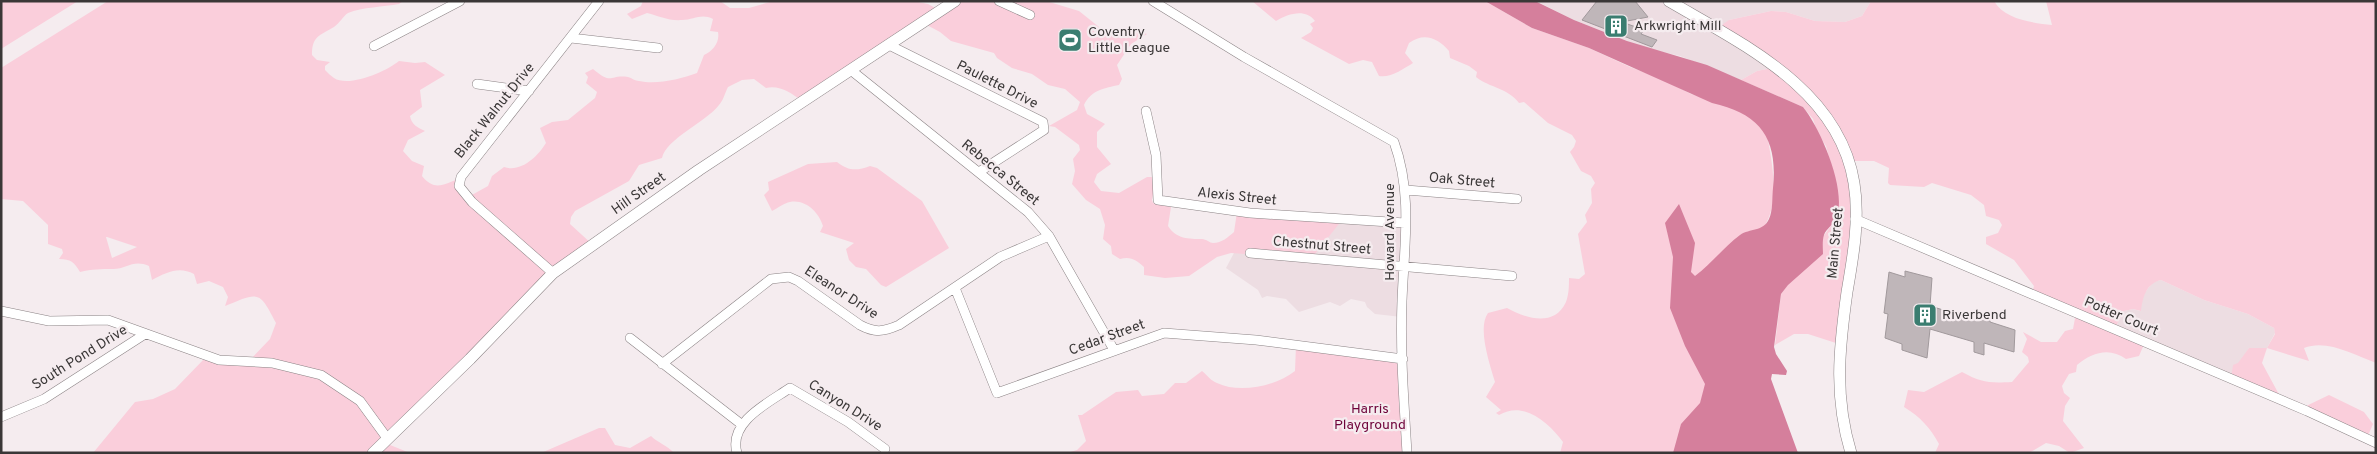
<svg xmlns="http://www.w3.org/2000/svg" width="2377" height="454" viewBox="0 0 2377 454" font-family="Overpass,sans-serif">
<rect width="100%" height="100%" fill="#f5ecef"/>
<path fill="#eddde2" d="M1536,1h335l-9,15 -17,6 -30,-1 -29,-9 -15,-1 -42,9 48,47 -20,4 -16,9 -61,-24 -31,-7 -22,-8 -53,-21z
M1341,220l64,3 -3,94 -27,-3 -8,-7 -2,-5 -14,-3 -11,7 -10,-4 -31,10 -13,-13 -19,-3 -5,2 -4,-8 -32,-22 8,-15 81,1z
M2161,280l43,20 44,14 26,14 1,5 -8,15h-18l-18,30 -116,-50 9,-17 9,-2 7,2 3,-16 10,-13z"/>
<path fill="#facedb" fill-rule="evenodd" d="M1,1h77l-77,48z
M108,1h295l-4,3c-15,3 -37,3 -51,9 -5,3 -8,10 -14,14 -15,9 -22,9 -22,28l5,5 13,2 -5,4v4c3,3 6,6 9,8 15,10 53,-7 65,-17l16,2 10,-1 20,13 -25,15 2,17 -12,9c1,8 8,12 15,15l-17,9 -5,11 9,10 12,5 -2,10c13,16 22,8 39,2v9l9,9 18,-10 4,-10 12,-9c17,6 34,-11 42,-24l-6,-15 12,-6 16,-2 27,-22 2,-6 -11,-9 2,-6 -3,-4 8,-4c20,17 16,5 35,8 4,1 7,4 11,4 18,4 41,-2 58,-8l7,-18c9,-4 16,-13 14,-23l-8,-1 3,-12c-12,-6 -19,1 -31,1 -14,1 -23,-4 -35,-7l-15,6 -5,-5 14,-8 2,-5h77l10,7h19l24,-7h140l15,3 13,7 15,-10h90l33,10 25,20 7,2 15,-6 21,7 -16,10 -14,21 5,14 -3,6c-14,3 -28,5 -35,20l3,9 18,10 -8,8v15l14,17 -14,10 -3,8 7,9 18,2 28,-16h9l-4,23 1,3 18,4 -3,19c8,13 21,13 34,13 4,0 8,4 11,4 9,0 15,-6 21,-11l3,-20 105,8 -27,34 -1,5 -83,-6 -14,4 -28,19 -24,2 -21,-3v-8c-8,-7 -13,-11 -24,-8l-8,-5 -1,-8 -8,-7 2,-14 -5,-16 -14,-9 -14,-16 3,-13 -2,-12 7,-9 -1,-5 -24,-18 -6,-1 28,-16 3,-8 -15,-13 -17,-4 -16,-11 -20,-6 -15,-10 -3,-5 -43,-12 -11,-9 -17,-9 -121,78c-11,-8 -22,-16 -36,-13l-12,-9 -12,1 -14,7c-3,6 -5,14 -9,18 -13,17 -53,34 -57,53l-23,7 -10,16 -54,30 -4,6 -1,7 23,21 -33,24 -175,174 25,10h-317l42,-51 18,-3 22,-10 30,-31 43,4 22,-23 6,-16c-17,-33 -17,-31 -51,-17l3,-9 -5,-10 -14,-6 -12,3 -3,-10c-15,-8 -27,-2 -42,6l-3,-14c-16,-7 -22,3 -36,3 -12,0 -21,0 -33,3 -6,-10 -9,-13 -21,-13l4,-6 -1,-4 -14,-5v-19l-25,-24 -22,-2v-131zM106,237h1l30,10 -25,11z
M1252,1h233l47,27 57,20 41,19 32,12 29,15 40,13 33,16c7,29 18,80 -1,105l-80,57 23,74 -1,28 -19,66h-126l3,-11c-14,-19 -39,-42 -64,-27l-3,-2 5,-3 -15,-13 9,-15c-5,-17 -18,-54 -7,-69l19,-5c18,10 47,20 59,-6 3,-8 3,-17 3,-24l10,1 6,-5 -7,-40 9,-12 -2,-7 7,-12 -1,-14 4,-6 -4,-7 -10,-5 -11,-19 4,-5 2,-6 -4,-6 -24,-12 -24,-21 -5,1c-11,-15 -29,-15 -43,-26l1,-5 -8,-6 -19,-8 -1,-7c-11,-13 -25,-19 -40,-8l-4,10 8,10c-10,6 -22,15 -34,13l-7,-14 -9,-2 -14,4 -48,-26 10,-6 2,-4 -3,-4 5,-3c-10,-13 -27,-7 -39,0z
M1871,1h123c10,18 38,22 58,24l-6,-24h330v362c-22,-8 -49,-24 -72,-15l5,13 -42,-13 -5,15 20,37 -51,-22 2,-13 5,-2 11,-15h18l8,-14 -1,-6 -26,-14 -44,-14 -43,-20c-15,4 -18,16 -20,31l-8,-2 -9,2 -9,17 30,14 -6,14 -13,3c-16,-12 -34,-7 -49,6l-1,7 -7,2 -7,12 2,7 6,5 -5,8 -2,15 21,27 -14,5 -11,-7 -13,-3 -17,10h-94l4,-9c-9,-17 -19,-27 -35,-37l4,-17 16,2 38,-20c20,11 27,11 50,10l17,-20 -1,-5 -6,-5 5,-13 -4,-7 18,10h16l8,-11 8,-2 3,-16 -44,-20 2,-7 -20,-26 -28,-16v-7l12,-4 4,-8 -3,-5 -13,-4 -2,-11 -13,-10 -39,-12 -8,4 -34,-2 -2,-2 1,-15 -15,-7h-24l6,40 -17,143 -31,-10h-14l-19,11 6,-51 55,-75 2,-27 -12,-46 -8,-12 -5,-15 -10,-12 -62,-27 16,-9 20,-4 -58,-40 10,-7 42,-9 15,1 29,9 30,1 17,-6z
M837,162c11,9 20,9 33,4l7,2 45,33 27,47 -63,39 -5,-2 -15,-16 -10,-2 -7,-7 -3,-11 8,-6 -34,-11 3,-6c-4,-13 -17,-27 -33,-24 -6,1 -12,6 -18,9l-8,-16 5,-5 -1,-8 40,-18z
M1296,346l107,13 5,94h-341l10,-3 9,-9 -8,-26h4l34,-23 22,-2 4,6 22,-2 11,-11h11l16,-12c5,4 9,10 15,12 23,11 59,3 78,-12z
M2329,395l35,17 9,12 -6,14 -65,-30z
M599,428h6l10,17 15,3 21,-12c7,7 16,9 23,17h-133z"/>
<path fill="#d57f9c" d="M1485,1h50l39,19 53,21 80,24 96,42c18,22 45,85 33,112 -3,6 -10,10 -12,16 -2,6 -1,14 -1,19l-35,31 -7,9 -7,53 2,7 11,17 -1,4 -14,-1 -1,5 27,74h-125l8,-29 19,-21 5,-19 -20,-38 -15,-38 3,-51 -8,-34 14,-19 16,39 -4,29 4,4c16,-12 29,-29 45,-41 10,-7 23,-3 29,-16 4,-8 3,-22 4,-31 5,-49 -12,-74 -61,-85l-123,-55 -57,-20z"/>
<path fill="#bfb6b9" stroke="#a1999c" d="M1597,1h38l13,16 -26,5 22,8 -3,4 16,6 -5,7 -70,-27z
M1905,271l27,7 -2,28 40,12v-7l20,6v5l25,8 -1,22 -30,-9v12l-10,-3v-10l-44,-13 -3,29 -25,-8v-6l-17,-6 3,-24 -4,-1 5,-41 16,5z"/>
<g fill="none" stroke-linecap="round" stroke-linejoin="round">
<g stroke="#8b8385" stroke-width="10">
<path id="street" d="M999,1l31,14
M1153,1l91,56 150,85c19,52 10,105 8,159 -2,50 2,101 5,152
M571,38l87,10
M889,45l154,77 1,8 -65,42
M374,46l86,-45
M852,71l176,141 21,24 65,114
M477,84l52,7
M1146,111l10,44 2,45 92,13 155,10
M1406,190l111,9
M1855,219l452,192 69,32
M1250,253l262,23
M553,273l-81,-71 -13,-16 2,-9 138,-176
M955,288l42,105 167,-60 92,7 147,19
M1,311l48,10 59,-1 111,40 53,3 49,12 39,26 27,37
M630,338l111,86
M662,364l109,-85 18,-2 9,4 62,44c15,8 23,7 39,0l101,-68 49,-21
M1,417l43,-18 101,-65
M737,453c-9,-31 31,-50 53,-65l58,34 37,27"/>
</g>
<g stroke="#8b8385" stroke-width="12">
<path id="secondary" d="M1669,1c73,43 170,88 185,182 6,36 -1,74 -7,109 -8,57 -13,105 4,161
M373,453l97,-94 83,-86 146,-103 256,-169"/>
</g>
<use href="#street" stroke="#fff" stroke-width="9"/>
<use href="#secondary" stroke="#fff" stroke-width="11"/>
</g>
<defs>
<g id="building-square" transform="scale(1.25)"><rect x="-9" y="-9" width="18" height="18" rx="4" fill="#3a7d70" stroke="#f5ecef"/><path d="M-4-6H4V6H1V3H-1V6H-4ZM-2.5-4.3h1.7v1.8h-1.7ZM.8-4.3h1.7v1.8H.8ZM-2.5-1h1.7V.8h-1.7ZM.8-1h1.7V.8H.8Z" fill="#fff"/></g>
<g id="stadium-square" transform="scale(1.25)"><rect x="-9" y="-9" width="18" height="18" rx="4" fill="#3a7d70" stroke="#f5ecef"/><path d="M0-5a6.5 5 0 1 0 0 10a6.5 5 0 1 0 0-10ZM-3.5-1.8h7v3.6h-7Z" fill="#fff"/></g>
</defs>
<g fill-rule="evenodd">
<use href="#building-square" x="1616" y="26"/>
<use href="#stadium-square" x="1070" y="40"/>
<use href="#building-square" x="1925" y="315"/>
</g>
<g text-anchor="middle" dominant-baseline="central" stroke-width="4.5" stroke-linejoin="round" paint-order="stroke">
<g font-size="14" fill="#3a3737" stroke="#f5ecef" text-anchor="start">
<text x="1634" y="26">Arkwright Mill</text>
<text x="1088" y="32">Coventry<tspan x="1088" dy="16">Little League</tspan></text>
<text x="1942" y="315">Riverbend</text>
</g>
<g font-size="14" fill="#3a3737" stroke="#f5ecef">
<text transform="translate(997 85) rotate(27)">Paulette Drive</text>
<text transform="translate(495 111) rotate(-51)">Black Walnut Drive</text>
<text transform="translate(1000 173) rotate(39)">Rebecca Street</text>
<text transform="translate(1462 181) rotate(5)">Oak Street</text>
<text transform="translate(639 194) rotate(-35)">Hill Street</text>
<text transform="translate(1237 197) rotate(6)">Alexis Street</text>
<text transform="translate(1390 232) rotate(-90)">Howard Avenue</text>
<text transform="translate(1836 243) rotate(-85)">Main Street</text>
<text transform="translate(1322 246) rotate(5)">Chestnut Street</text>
<text transform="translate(841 293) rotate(33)">Eleanor Drive</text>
<text transform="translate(2121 317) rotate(23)">Potter Court</text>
<text transform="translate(1107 338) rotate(-20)">Cedar Street</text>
<text transform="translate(80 358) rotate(-32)">South Pond Drive</text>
<text transform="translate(845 406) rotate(32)">Canyon Drive</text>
</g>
<g font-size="14" fill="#6e033a" stroke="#f5ecef">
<text x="1370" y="409">Harris<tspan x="1370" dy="16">Playground</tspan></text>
</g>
</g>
<rect width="2377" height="454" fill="none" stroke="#3a3737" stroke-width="5"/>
</svg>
